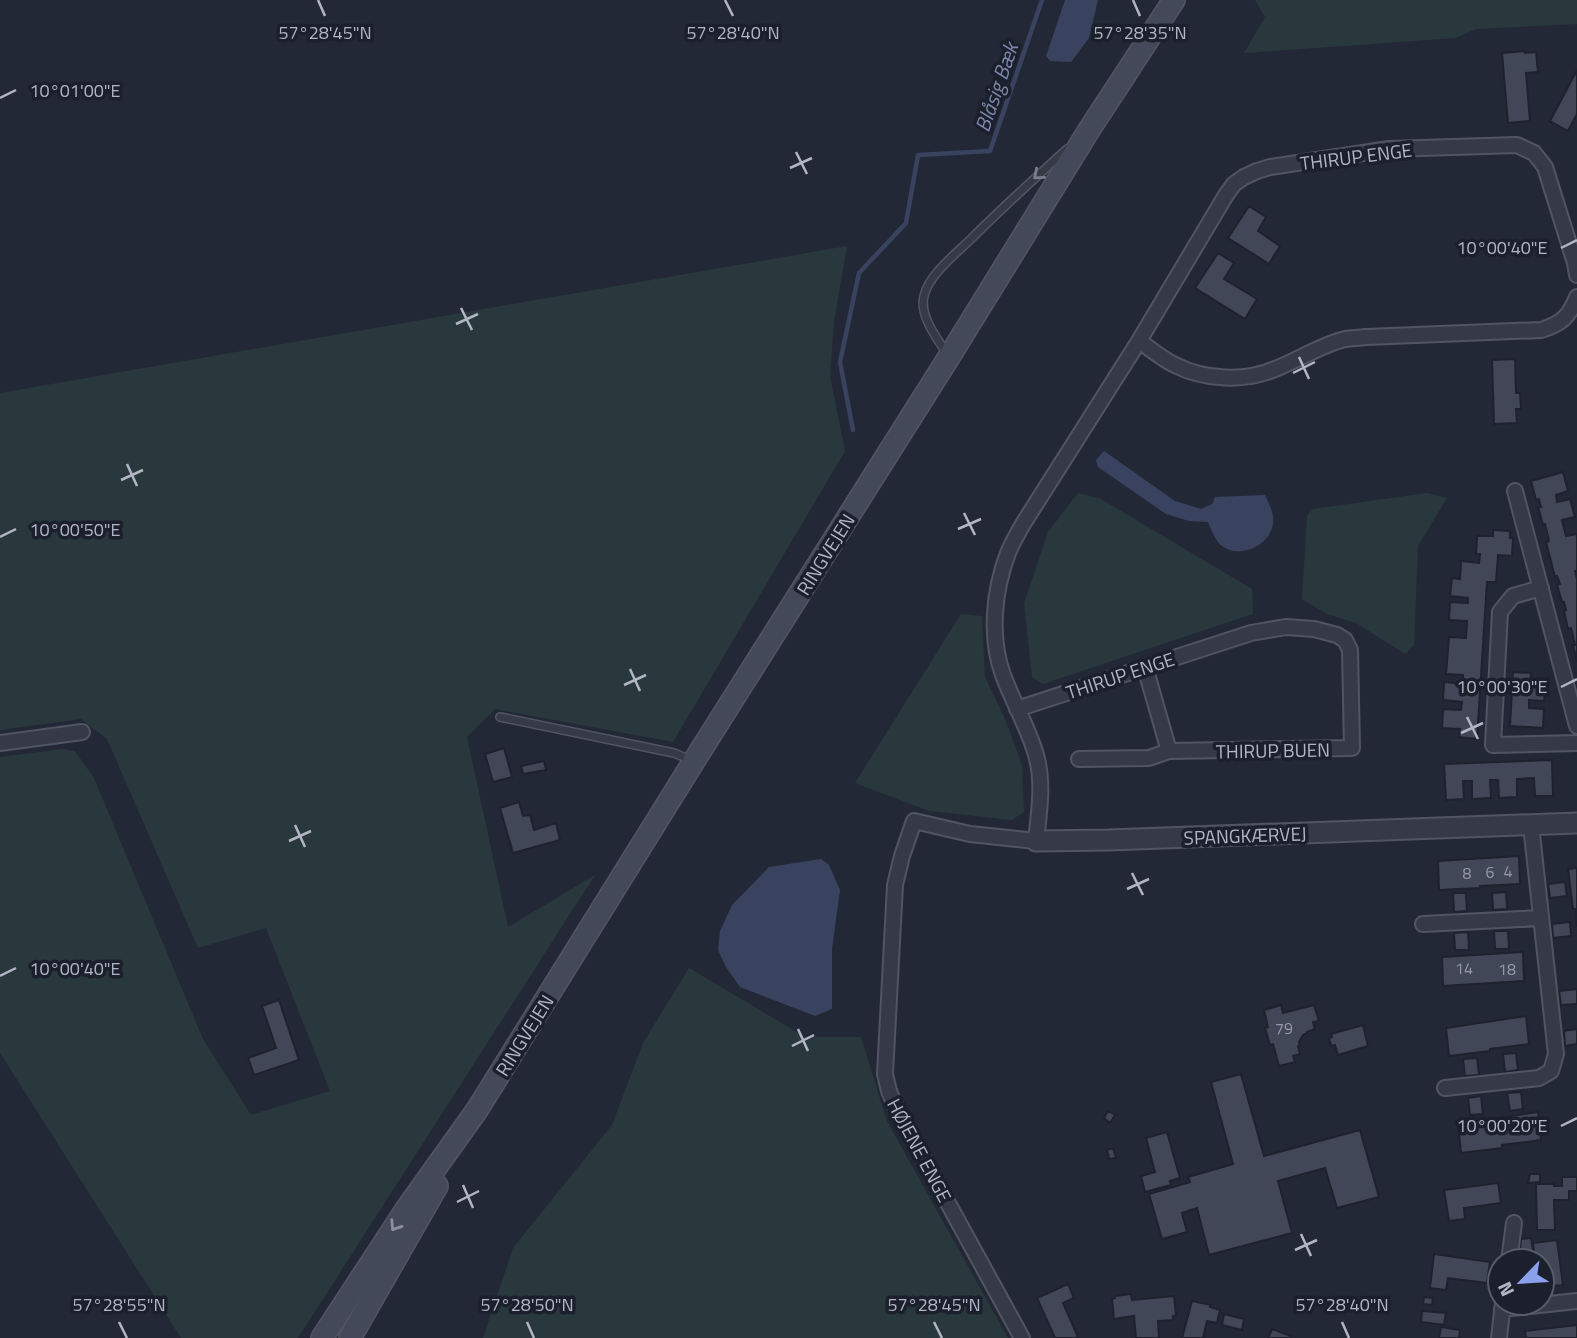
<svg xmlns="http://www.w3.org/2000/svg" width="1577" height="1338" viewBox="0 0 1577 1338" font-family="'Titillium Web',sans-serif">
<rect width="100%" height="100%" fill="#232837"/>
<path fill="#29383c" d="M1255,0h322v24l-101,5 -20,9 -212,15 21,-36z
M847,246l-13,75 -4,55 15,75 -172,291 -178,-33 -28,28 41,190 87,-52 -297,463h-117l-181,-285v-296l63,-8 12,2 19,27 109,261 48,76 79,-24 -64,-163 -68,20 -91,-209 -26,-20 -81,11v-337z
M1078,493l23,6 151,90 1,25 -210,70 -11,-7 -8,-74 24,-71z
M1427,493l20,5 -29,48 -4,99 -9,9 -49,-31 -29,-9 -25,-15 5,-83 6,-7z
M961,614l21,2 3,61 20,42 17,46 2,47 -12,8 -83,-9 -74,-28z
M689,968l116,69h56l26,84 121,217h-525l30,-90 99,-123 31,-82z"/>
<path fill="#39435f" d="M1065,0h33l-9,38 -18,24 -21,-1 -4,-5z
M1104,451l71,50 26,8 11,-5 3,-7 50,-2c3,7 7,14 8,21 4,26 -31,45 -51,30 -7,-5 -11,-17 -14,-24l-19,-1 -23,-7 -68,-47 -2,-7z
M821,859l8,6 11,25 -8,59v60l-17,7 -75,-29 -14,-20 -8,-17 2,-19 12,-26 37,-38z"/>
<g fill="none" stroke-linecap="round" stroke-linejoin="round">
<path stroke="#39435f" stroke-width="4.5" d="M853,430l-13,-68 19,-89 47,-50 12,-68 72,-4 52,-151"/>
</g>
<path fill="#424758" stroke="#1d222e" stroke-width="2" d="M1525,51v2l11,-1 2,20 -12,1 4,48 -22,2 -6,-70z
M1577,70v44l-9,17 -18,-10z
M1249,206l17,11 -8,14 22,15 -11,18 -41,-26z
M1218,253l16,10 -10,16 33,20 -12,20 -50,-31z
M1515,359l1,34h4l1,16h-5l1,14 -23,1 -2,-64z
M1563,472l5,19 -12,4 1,7 13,-3 5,18 -13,3 4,16 11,-2v37h-2l2,8v83l-4,-17h2l-4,-17 -3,1 -4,-18 2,-1 -2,-8h-2l-5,-17 3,-1 -3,-8 -2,1 -9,-35 3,-1 -4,-17 -2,1 -5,-18h3l-2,-8 -3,1 -5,-19z
M1493,530l17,1v7h3l-1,18 -14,-1 -2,27h-9l-10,157 -18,-2 1,-8 -18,-1 1,-19 18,1 1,-8 -19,-2 1,-18 19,2v-9l-17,-1 3,-37 17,1 1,-17 -18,-1 1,-18 18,1v-5l-18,-2 2,-18 8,1 1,-18 18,2 1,-9h-4l1,-18h16z
M1513,672l18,1 -1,9 16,1 -2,18 -15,-1v8l15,1 -1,19 -33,-2z
M504,748l8,29 -19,5 -8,-28z
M1552,760l1,36h-18l-1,-18 -17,1v18l-18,1 -1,-18h-8l1,18 -19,1v-18h-9l1,18 -18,1 -2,-36z
M544,761l2,9 -23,4 -2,-8z
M519,802l4,14 7,-1 4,15 22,-7 4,17 -47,13 -13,-45z
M1519,856l1,28 -40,2v2l-41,2 -1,-29z
M1577,868v59l-2,-18h-2l-5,-40z
M1565,882l2,14 -17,2 -2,-14z
M1506,892l1,17 -14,1 -1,-17z
M1453,893h13l1,18 -13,1z
M1570,922l1,14 -18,2 -1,-14z
M1494,931h14l1,18h-14z
M1468,932l1,18h-14l-1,-17z
M1523,952l1,29 -81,5 -1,-29z
M1577,989v15l-16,1 -2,-14z
M279,1000l20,60 -45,15 -6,-17 28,-10 -14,-42z
M1281,1005l2,8 31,-8 5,16 -6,1 2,7 -8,3v1l-4,2 -4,7 1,3 -2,1 2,8 -7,2 2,6 -16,4 -6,-22 -3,1 -5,-17 3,-1 -4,-17z
M1526,1016l3,28 -39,5v2l-41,5 -3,-28z
M1363,1025l5,21 -30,9 -3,-10 -4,1 -2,-8 3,-1 -1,-3z
M1577,1029v15l-12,2 -1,-15z
M1516,1053l2,17 -13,2 -2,-18z
M1477,1058l2,17 -14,1 -2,-17z
M1241,1074l23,82 96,-26 19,67 -42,11 -12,-40 -47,13 14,52 -83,22 -12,-47 -15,5 5,19 -25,7 -13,-45 41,-12 -2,-5 45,-13 -22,-82z
M1521,1092l2,17 -13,2 -3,-18z
M1481,1096l2,18 -13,1 -2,-17z
M1108,1111l7,4 -5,8 -6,-5z
M1538,1112l3,28 -39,5v3l-41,5 -3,-29z
M1167,1132l13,46 -10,3 1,4 -26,7 -4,-16 14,-4 -9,-34z
M1113,1148l3,10 -7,1 -2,-9z
M1530,1174h10v8l-12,1z
M1562,1177h15v14h-8v9h-15l1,30h-18l-1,-46h18v2h8z
M1498,1183l3,20 -37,5 1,11 -16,2 -5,-31z
M1531,1238l3,19 -15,2 2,-20z
M1557,1240l6,45 -21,2v-26h-7l-2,-18z
M1434,1254l56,8 -3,21 -39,-5 -2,12 -16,-2z
M1068,1284l6,14 -11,5 15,34 -3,1h-20l-18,-40z
M1131,1294l1,6 42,-4 2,19 -3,1v4l-15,1 1,17h-23l-2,-22 -20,3 -2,-20 3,-1v-2z
M1424,1297l9,1 -1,7 -9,-1z
M1192,1301l19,4 -1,2 10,3 -3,13 -10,-2 -4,17h-21z
M1422,1311l24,2 -2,12 -23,-3z
M1224,1314l20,5 -2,11 -20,-5z
M1577,1325v13h-51l-1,-7z
M1441,1327l19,3 -1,8h-20z
M1272,1329l19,7 -1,2h-22z"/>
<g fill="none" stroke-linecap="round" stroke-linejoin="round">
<g stroke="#515562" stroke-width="10">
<path id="service" d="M947,354c-10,-16 -28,-38 -23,-58 5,-22 33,-43 48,-58 31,-31 63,-60 95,-89
M500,717l174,36 17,7"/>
</g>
<g stroke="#515562" stroke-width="18">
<path id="minor" d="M1139,341c12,8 23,18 36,24 29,15 70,17 100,4 23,-9 46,-24 70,-30 7,-1 14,-1 21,-2l175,-7c20,-6 28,-13 36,-33
M1515,491l62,235
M1541,588l-28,8 -13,16 -7,133 84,-2
M1017,709l234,-76 35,-6 28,2 23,6 8,5 5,10 2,98 -183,3 -24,-84
M0,743l82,-11
M1079,759l70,-1 20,-7
M1423,924l118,-6
M1445,1088l94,-10 12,-7 5,-17 -25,-229
M1509,1261l5,-38
M1502,1309l75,-8
M1022,1338l-124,-226 -9,-21 -4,-17 10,-189 7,-29 12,-35 56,13 66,7c3,-28 8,-59 0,-86 -8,-28 -23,-53 -33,-80 -14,-39 -9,-85 5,-122 4,-10 10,-20 15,-29l116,-183 87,-146 8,-11 10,-7 13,-6 13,-4 119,-18 128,-4 17,8 11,14 30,96 2,12
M1499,1338l4,-35"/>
</g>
<g stroke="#515562" stroke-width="23">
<path id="tertiary" d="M1036,841l73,-1 468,-17"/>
</g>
<g stroke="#515562" stroke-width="24">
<path id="secondary" d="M322,1338l85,-130 70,-98 217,-349 255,-404 140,-227 85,-130
M350,1338l87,-152"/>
</g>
<use href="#service" stroke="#363a47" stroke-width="7"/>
<use href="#minor" stroke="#363a47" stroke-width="14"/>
<use href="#tertiary" stroke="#363a47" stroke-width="19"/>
<use href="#secondary" stroke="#44495a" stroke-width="21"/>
</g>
<defs><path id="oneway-chevron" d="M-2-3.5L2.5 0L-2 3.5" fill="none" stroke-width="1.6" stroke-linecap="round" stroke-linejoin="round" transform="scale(1.75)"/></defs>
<use stroke="#7a7e8c" href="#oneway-chevron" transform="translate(1038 175) rotate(139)"/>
<use stroke="#8b8f9f" href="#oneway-chevron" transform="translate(395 1226) rotate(123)"/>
<path fill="none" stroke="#b1b5c4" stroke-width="2.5" d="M318,0l7,16M725,0l8,16M1133,0l7,16M0,98l16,-8M796,152l11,22M790,168l22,-10M1561,248l16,-8M461,308l11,22M456,324l22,-10M1299,357l10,22M1293,373l22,-11M127,464l10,22M121,480l22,-10M964,513l11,22M958,529l23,-10M0,537l16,-8M630,669l10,22M624,685l22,-10M1561,687l16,-8M1467,717l11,22M1461,733l22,-10M295,825l10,22M289,841l22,-10M1132,873l11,22M1127,889l22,-10M0,976l16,-8M798,1029l10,22M792,1046l22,-11M1561,1126l16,-8M463,1185l10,23M457,1202l22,-11M1301,1234l10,22M1295,1250l22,-10M119,1322l8,16M527,1322l7,16M934,1322l8,16M1342,1322l7,16"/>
<g text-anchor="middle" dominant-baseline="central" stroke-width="7" stroke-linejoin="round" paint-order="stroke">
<g font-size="16" fill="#959aa9">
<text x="1508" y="871">4</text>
<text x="1490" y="872">6</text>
<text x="1467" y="873">8</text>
<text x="1464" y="968">14</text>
<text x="1507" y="969">18</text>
<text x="1284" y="1028">79</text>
</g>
<g font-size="19" fill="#b1b5c4" stroke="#1b202c">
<text transform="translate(1356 156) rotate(-7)">THIRUP ENGE</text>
<text transform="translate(825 554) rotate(-58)">RINGVEJEN</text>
<text transform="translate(1120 675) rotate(-18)">THIRUP ENGE</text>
<text transform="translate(1273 750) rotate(-1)">THIRUP BUEN</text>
<text transform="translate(1245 835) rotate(-2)">SPANGKÆRVEJ</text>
<text transform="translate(524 1035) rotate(-58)">RINGVEJEN</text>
<text transform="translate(920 1150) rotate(62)">HØJENE ENGE</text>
</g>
<g font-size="21" font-style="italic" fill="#7c87aa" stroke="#1b202c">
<text transform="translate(996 87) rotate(-71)">Blåsig Bæk</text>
</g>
</g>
<g font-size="18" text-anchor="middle" fill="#b1b5c4" stroke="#1b202c" stroke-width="7" stroke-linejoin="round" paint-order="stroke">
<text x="325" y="39">57°28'45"N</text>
<text x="733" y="39">57°28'40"N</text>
<text x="1140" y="39">57°28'35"N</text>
<text x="75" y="97">10°01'00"E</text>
<text x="1502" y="254">10°00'40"E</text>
<text x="75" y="536">10°00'50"E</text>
<text x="1502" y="693">10°00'30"E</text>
<text x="75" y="975">10°00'40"E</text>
<text x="1502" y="1132">10°00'20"E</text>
<text x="119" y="1311">57°28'55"N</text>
<text x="527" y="1311">57°28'50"N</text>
<text x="934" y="1311">57°28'45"N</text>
<text x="1342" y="1311">57°28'40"N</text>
</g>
<g transform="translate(1521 1282) rotate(245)"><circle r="33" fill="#1b202c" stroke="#575c69" stroke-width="2"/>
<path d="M0-5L12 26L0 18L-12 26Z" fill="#8ba1ee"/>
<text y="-10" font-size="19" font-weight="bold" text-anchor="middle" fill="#b1b5c4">N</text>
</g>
</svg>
